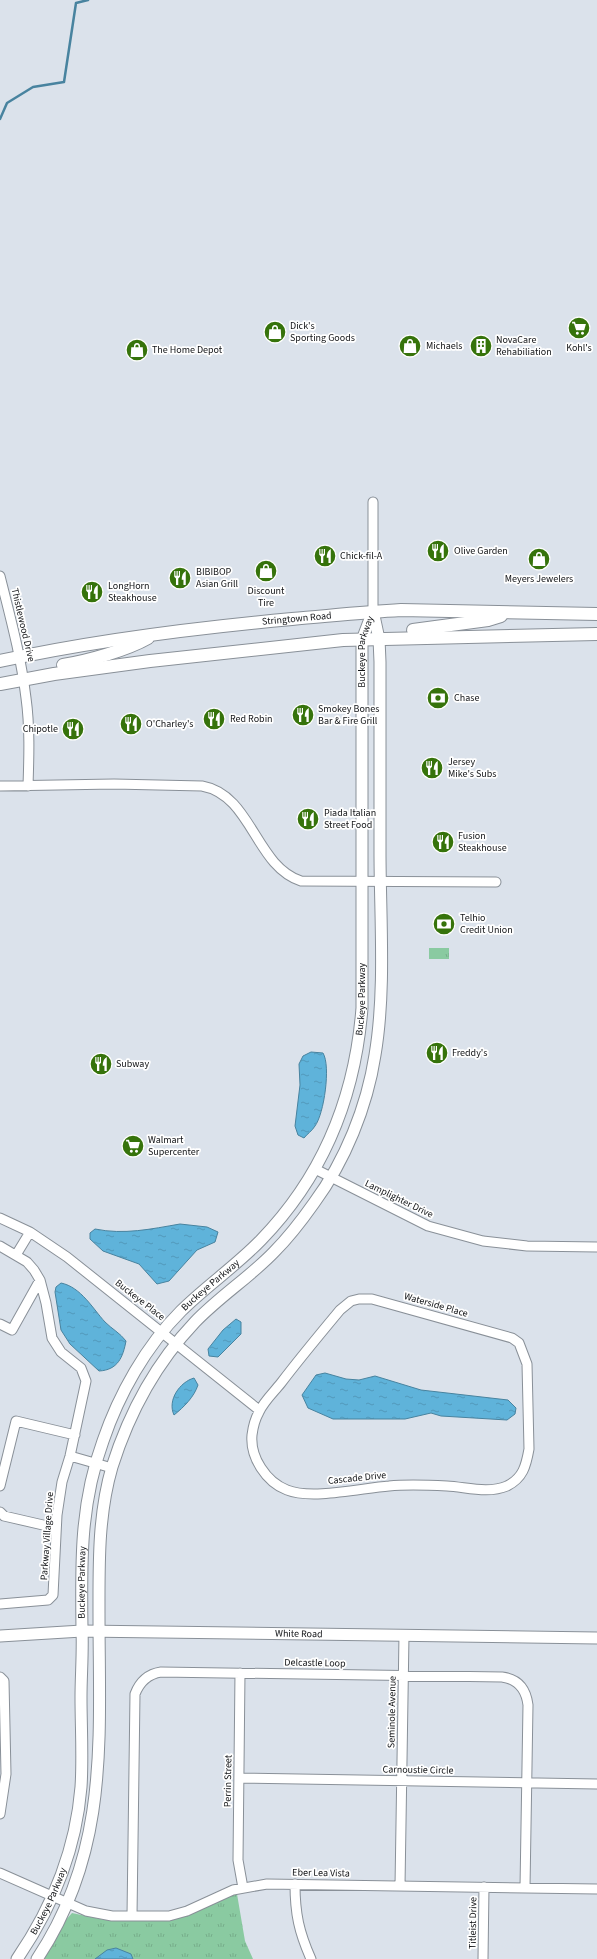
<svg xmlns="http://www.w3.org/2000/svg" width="597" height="1959" viewBox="0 0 597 1959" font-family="'Source Sans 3',sans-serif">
<defs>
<pattern id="grass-tufts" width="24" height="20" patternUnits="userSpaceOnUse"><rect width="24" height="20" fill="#8acaa1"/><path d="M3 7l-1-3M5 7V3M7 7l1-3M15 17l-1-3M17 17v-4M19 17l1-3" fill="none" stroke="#76ad8a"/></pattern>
<pattern id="water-ripples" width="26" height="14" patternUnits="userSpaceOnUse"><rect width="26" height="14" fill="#5fb3da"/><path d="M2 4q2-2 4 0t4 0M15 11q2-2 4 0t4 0" fill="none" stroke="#5299ba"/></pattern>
</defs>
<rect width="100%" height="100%" fill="#dbe2eb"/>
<path fill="url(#grass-tufts)" d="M429,948h20v11h-20z
M237,1894l8,47 8,18h-211l22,-37 8,-9 33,7 72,-2 35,-16z"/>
<path fill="url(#water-ripples)" stroke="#48839f" d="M311,1052l12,1c8,13 1,61 -8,73 -3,5 -8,8 -11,12l-6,-3 -3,-9 5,-41 -1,-21 4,-8z
M180,1224l27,3 11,5 -3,10 -18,8 -28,31 -12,3 -18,-20 -36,-13 -13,-12v-6l5,-4c29,6 56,0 85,-5z
M61,1283c20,4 32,26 44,39 7,7 15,11 21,19 -3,16 -8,29 -27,30l-29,-27 -9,-14 -6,-38 1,-5z
M236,1319l5,3v12l-23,23 -9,-1 -1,-7 15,-19z
M325,1373l21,6 13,1 16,-4 46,14 87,10 8,8 -1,6 -8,6 -66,-4 -10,-3 -26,6h-72l-25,-11 -6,-13 14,-20z
M194,1378l4,7c-4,12 -14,22 -24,30 -7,-15 6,-33 20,-37z
M116,1948l15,6 2,5h-38l12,-9z"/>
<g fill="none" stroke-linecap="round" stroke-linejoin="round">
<path stroke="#48839f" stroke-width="2.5" d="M0,119l7,-16 26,-16 31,-5 12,-79 12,-3"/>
<g stroke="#899098" stroke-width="11">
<path id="minor" d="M373,502v109
M0,576c10,40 21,80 26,122 4,29 3,59 2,88
M0,786l114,-2 88,2c50,9 53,80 99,95l195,1
M315,1169l113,57 55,15 44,5 70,1
M0,1218l30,14 37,25 192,153
M0,1246l27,16 7,8 6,10 6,23 6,35 9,14 20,16 5,13 -16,75 -8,26 -5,33 -4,80 -5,5 -48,4
M16,1255l14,-23
M359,1299h13l140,39 7,5 8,21 2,85c-3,17 -6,29 -22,37 -19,8 -41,1 -60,0 -19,-1 -39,-2 -58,0 -27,2 -77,14 -102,4 -21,-8 -37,-33 -35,-55 1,-8 3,-16 7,-23 5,-11 15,-20 22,-29 19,-25 39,-49 59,-73l11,-9z
M0,1324l12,6 28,-50
M70,1456l42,12
M0,1486l16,-65 59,14
M0,1512l4,4 52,12
M240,1673l-2,187 5,28
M0,1677l4,4 2,93 -6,40
M239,1778l358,6
M0,1873l86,38 26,5h57l18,-5 46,-21 34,-6 330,5
M295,1884c0,30 4,48 16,75
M400,1886l4,-251
M132,1916l3,-222c5,-13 13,-20 26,-22l341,5c16,2 24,12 26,28l-3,183
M483,1959l1,-72"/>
</g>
<g stroke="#899098" stroke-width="13">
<g id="tertiary">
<path id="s1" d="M0,1636l82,-5 515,7"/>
<path id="s2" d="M17,1959c35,-51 59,-110 64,-172 2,-29 0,-60 0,-90 0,-22 2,-45 1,-68 -1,-66 -2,-125 21,-188 16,-47 43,-95 78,-130 25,-25 55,-45 80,-71 63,-65 94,-142 101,-232v-368l11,-29"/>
<path d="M37,1959c73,-109 62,-222 62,-346 0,-49 -1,-98 13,-146 17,-54 45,-105 83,-145 25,-26 55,-45 79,-70 15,-15 28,-32 40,-49 31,-42 53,-96 61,-148 11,-65 5,-138 5,-203 0,-64 0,-127 0,-190l-1,-23 -6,-28"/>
</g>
</g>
<g stroke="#899098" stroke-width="14">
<g id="secondary">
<path d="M413,630l75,-10 13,-4"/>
<path id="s3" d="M0,661c96,-21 194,-33 292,-42 36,-3 72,-7 109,-9l196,4"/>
<path d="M63,665c25,-4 64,-15 85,-27"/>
<path d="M0,684l54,-10 96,-13 193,-21 254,-6"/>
</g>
</g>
<use href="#minor" stroke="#fff" stroke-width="9"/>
<use href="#tertiary" stroke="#fff" stroke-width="11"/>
<use href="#secondary" stroke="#fff" stroke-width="12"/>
</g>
<defs>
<g id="supermarket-disc" transform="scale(1.15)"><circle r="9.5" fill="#36730b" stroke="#fff"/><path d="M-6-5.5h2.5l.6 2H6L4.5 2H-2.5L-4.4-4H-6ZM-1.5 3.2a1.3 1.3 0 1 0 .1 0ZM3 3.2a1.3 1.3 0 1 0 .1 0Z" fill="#fff"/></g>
<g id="shop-disc" transform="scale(1.15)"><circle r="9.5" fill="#36730b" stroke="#fff"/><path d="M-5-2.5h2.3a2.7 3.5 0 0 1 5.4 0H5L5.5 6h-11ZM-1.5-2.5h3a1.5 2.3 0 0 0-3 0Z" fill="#fff"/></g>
<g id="building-disc" transform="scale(1.15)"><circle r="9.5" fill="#36730b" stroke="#fff"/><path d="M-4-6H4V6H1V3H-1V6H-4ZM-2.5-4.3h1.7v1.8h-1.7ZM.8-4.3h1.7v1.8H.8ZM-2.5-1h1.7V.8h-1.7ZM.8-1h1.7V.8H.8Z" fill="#fff"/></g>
<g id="restaurant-disc" transform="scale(1.15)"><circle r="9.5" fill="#36730b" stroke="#fff"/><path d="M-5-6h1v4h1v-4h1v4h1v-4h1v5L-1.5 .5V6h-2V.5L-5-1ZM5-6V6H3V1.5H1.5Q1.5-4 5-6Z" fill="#fff"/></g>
<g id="bank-disc" transform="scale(1.15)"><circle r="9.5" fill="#36730b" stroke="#fff"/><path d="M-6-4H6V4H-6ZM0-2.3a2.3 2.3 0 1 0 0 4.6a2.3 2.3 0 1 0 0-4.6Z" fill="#fff"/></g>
</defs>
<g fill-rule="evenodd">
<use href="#supermarket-disc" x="579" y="328"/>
<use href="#shop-disc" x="275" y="332"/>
<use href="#shop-disc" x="410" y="346"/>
<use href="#building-disc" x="481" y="346"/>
<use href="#shop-disc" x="137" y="350"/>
<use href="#restaurant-disc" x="438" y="551"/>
<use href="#restaurant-disc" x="325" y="556"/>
<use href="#shop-disc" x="539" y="559"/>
<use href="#shop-disc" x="266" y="571"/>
<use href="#restaurant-disc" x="180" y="578"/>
<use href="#restaurant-disc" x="92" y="592"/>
<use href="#bank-disc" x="438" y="698"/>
<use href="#restaurant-disc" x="303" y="715"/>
<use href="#restaurant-disc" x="214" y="719"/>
<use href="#restaurant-disc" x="131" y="724"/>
<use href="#restaurant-disc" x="73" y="729"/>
<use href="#restaurant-disc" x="432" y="768"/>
<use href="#restaurant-disc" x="308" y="819"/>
<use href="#restaurant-disc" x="443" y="842"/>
<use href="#bank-disc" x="444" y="924"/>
<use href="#restaurant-disc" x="437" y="1053"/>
<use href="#restaurant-disc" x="101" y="1064"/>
<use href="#supermarket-disc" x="133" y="1146"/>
</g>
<g text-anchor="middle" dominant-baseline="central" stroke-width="3.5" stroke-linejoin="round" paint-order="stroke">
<g font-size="10" fill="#111316" stroke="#fff" text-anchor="start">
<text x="290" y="326">Dick's<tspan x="290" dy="12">Sporting Goods</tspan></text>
<text x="496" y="340">NovaCare<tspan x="496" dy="12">Rehabiliation</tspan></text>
<text x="426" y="346">Michaels</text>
<text x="579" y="348" text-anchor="middle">Kohl's</text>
<text x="152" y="350">The Home Depot</text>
<text x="454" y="551">Olive Garden</text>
<text x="340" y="556">Chick-fil-A</text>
<text x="196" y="572">BIBIBOP<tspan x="196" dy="12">Asian Grill</tspan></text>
<text x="539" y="579" text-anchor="middle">Meyers Jewelers</text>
<text x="108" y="586">LongHorn<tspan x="108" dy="12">Steakhouse</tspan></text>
<text x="266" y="591" text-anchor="middle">Discount<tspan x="266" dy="12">Tire</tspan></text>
<text x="454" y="698">Chase</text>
<text x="318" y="709">Smokey Bones<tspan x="318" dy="12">Bar &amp; Fire Grill</tspan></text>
<text x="230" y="719">Red Robin</text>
<text x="146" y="724">O'Charley's</text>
<text x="58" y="729" text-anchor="end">Chipotle</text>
<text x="448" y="762">Jersey<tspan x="448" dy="12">Mike's Subs</tspan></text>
<text x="324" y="813">Piada Italian<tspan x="324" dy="12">Street Food</tspan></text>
<text x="458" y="836">Fusion<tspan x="458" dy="12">Steakhouse</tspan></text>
<text x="460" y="918">Telhio<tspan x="460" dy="12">Credit Union</tspan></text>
<text x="452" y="1053">Freddy's</text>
<text x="116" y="1064">Subway</text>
<text x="148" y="1140">Walmart<tspan x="148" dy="12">Supercenter</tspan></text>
</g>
<g font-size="10" fill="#111316" stroke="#fff">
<text stroke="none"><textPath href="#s3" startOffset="300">Stringtown Road</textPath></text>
<text transform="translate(23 625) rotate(77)">Thistlewood Drive</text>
<text stroke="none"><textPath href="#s2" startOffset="1409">Buckeye Parkway</textPath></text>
<text stroke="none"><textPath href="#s2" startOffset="1061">Buckeye Parkway</textPath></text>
<text transform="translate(399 1199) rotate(26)">Lamplighter Drive</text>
<text stroke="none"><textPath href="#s2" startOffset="726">Buckeye Parkway</textPath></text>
<text transform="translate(140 1300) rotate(38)">Buckeye Place</text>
<text transform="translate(436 1305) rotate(16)">Waterside Place</text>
<text transform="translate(357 1478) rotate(-6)">Cascade Drive</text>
<text transform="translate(47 1536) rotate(-86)">Parkway Village Drive</text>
<text stroke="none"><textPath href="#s2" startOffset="390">Buckeye Parkway</textPath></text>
<text stroke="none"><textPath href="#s1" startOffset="299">White Road</textPath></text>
<text transform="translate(315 1663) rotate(1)">Delcastle Loop</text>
<text transform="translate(392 1712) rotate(-89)">Seminole Avenue</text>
<text transform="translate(418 1770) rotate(1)">Carnoustie Circle</text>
<text transform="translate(228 1781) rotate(-89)">Perrin Street</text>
<text transform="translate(321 1873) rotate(1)">Eber Lea Vista</text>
<text stroke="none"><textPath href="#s2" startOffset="66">Buckeye Parkway</textPath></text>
<text transform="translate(473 1923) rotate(-89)">Titleist Drive</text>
</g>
</g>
</svg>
